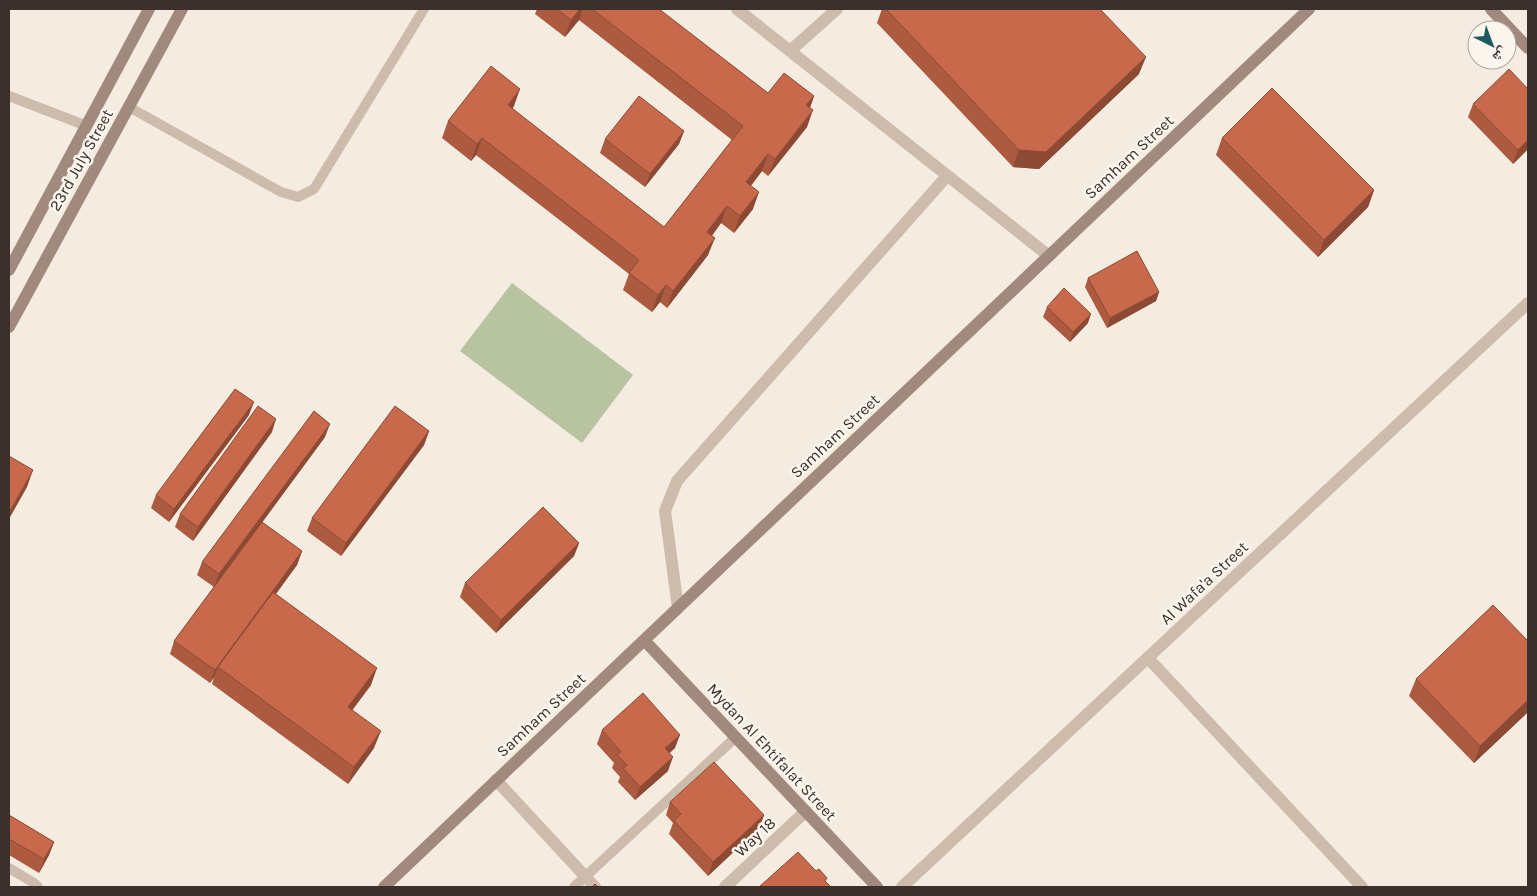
<svg xmlns="http://www.w3.org/2000/svg" width="1537" height="896" viewBox="0 0 1537 896" font-family="Karla,'Noto Naskh Arabic',sans-serif">
<rect width="100%" height="100%" fill="#f4ebe1"/>
<path fill="#b8c4a0" d="M512,283l121,92 -51,68 -122,-92z"/>
<g fill="none" stroke-linecap="round" stroke-linejoin="round">
<path stroke="#cdbbac" stroke-width="10" d="M9,96l78,30
M129,107l152,85 17,5 16,-8 110,-180
M9,868l25,15 4,4
M574,887l162,-150"/>
<path stroke="#cdbbac" stroke-width="12" d="M737,9l312,247
M790,51l47,-42
M678,608l-13,-97 12,-30 270,-305
M1148,658l214,229
M496,780l99,107
M725,887l81,-76
M902,887l626,-584"/>
<path stroke="#a18a7d" stroke-width="12" d="M1491,9l37,39
M9,270l140,-261
M9,327l173,-318
M644,640l233,247
M384,887l925,-878"/>
</g>
<path fill="#ac5a40" d="M537,9h122l109,84 46,3 -4,12 -3,19 -39,49 -6,-5 -11,15 2,23 -19,24 -13,-10 -9,13 -4,19 -41,53 -7,-6 -8,10 -29,-22 6,-16 -153,-119 -5,6 -29,-23 6,-17 66,-15 -2,3 152,118 68,-87 -153,-120 -14,17 -30,-23z
M882,9h218l39,65 -100,95 -26,-2 -136,-144z
M1473,104l55,45 -15,15 -45,-47z
M684,131l-5,13 -34,43 -45,-34 5,-14z
M1222,138l152,52 -6,17 -50,50 -102,-102z
M1088,278l71,14 -3,9 -49,27 -22,-41z
M1047,307l41,16 -18,19 -27,-25z
M249,415l-80,107 -18,-14 5,-13z
M429,431l-5,14 -83,111 -34,-25 5,-13z
M272,432l-79,109 -18,-14 5,-13z
M325,437l-63,85 40,29 -5,14 -21,29 95,91 -19,25 22,38 -26,36 -136,-100 2,-7 -4,6 -40,-29 4,-13 40,-54 -17,-12 5,-13z
M579,543l-5,13 -78,77 -36,-36 5,-14z
M1528,641v71l-54,51 -65,-67 7,-17z
M602,730l73,18 -6,5 -1,18 -33,29 -17,-18 2,-5 -8,-9 2,-5 -17,-19z
M670,802l94,13 -5,13 -51,48 -39,-42 4,-11 -7,-8z
M9,815l45,27 -5,13 -10,18 -30,-18z"/>
<path fill="#8c4a34" d="M580,9h3l-4,11 -14,17 6,-17z
M1146,57l-7,17 -100,95 -26,-2 6,-17z
M520,89l-6,17 -13,16 7,-17z
M814,96l-6,17 -2,-8z
M813,110l-6,17 -39,49 7,-17z
M684,131l-5,13 -34,43 5,-13z
M482,138l-6,17 -5,6 6,-17z
M1528,140v9l-15,15 5,-14z
M768,154l-6,17 -22,28 6,-17z
M1374,190l-6,17 -50,50 6,-17z
M759,192l-6,17 -19,24 6,-17z
M727,206l-6,17 -20,26 6,-17z
M715,238l-7,17 -41,53 6,-17z
M666,285l-6,17 -8,10 6,-17z
M1159,292l-3,9 -49,27 3,-10z
M1091,314l-3,9 -18,19 3,-10z
M254,402l-5,13 -80,107 5,-13z
M276,419l-4,13 -79,109 5,-14z
M330,424l-5,13 -111,151 5,-14z
M429,431l-5,14 -83,111 5,-13z
M33,470l-6,17 -18,32v-4l1,-4z
M579,543l-5,13 -78,77 5,-13z
M302,551l-5,14 -76,103 -3,-1 -4,10 -4,6 5,-13z
M377,668l-6,17 -29,39 6,-17z
M1528,700v12l-54,51 6,-17z
M381,731l-7,17 -26,36 6,-17z
M680,735l-5,13 -15,14 5,-14z
M673,757l-5,14 -33,29 5,-13z
M764,815l-5,13 -51,48 5,-14z
M54,842l-5,13 -10,18 5,-14z"/>
<path fill="#c8694b" stroke="#8c4a34" d="M557,9h23l-9,11z
M592,9h67l109,84 16,-20 30,23 -8,9 7,5 -38,49 -7,-5 -22,28 13,10 -19,24 -13,-10 -20,26 8,6 -42,53 -7,-6 -8,10 -29,-22 10,-13 -157,-122 -5,6 -29,-23 43,-55 29,23 -12,16 156,122 79,-101z
M886,9h214l46,48 -100,95 -27,-2z
M1509,69l19,20v51l-10,10 -45,-46z
M1272,88l102,102 -50,50 -102,-102z
M639,96l45,35 -34,43 -45,-35z
M1137,251l22,41 -49,26 -22,-40z
M1064,288l27,26 -18,18 -26,-25z
M235,389l19,13 -80,107 -18,-14z
M258,406l18,13 -78,108 -18,-13z
M395,406l34,25 -83,112 -34,-25z
M314,411l16,13 -111,150 -17,-12z
M9,456l24,14 -23,41 -1,-2z
M543,507l36,36 -78,77 -36,-37z
M262,522l40,29 -87,119 -41,-29z
M273,592l104,76 -29,39 33,24 -27,36 -136,-100z
M1493,605l35,36v59l-48,46 -64,-67z
M643,693l37,42 -15,13 8,9 -33,30 -17,-19 4,-3 -10,-10 4,-3 -19,-22z
M714,762l50,53 -51,47 -39,-41 7,-7 -11,-12z
M9,815l45,27 -10,17 -35,-20z
M798,852l18,19 3,-2 8,9 -2,3 6,6h-72z
M595,884l3,3h-6z"/>
<g text-anchor="middle" dominant-baseline="central" stroke-width="5" stroke-linejoin="round" paint-order="stroke">
<g font-size="16" fill="#3b302b" stroke="#fbf5ee">
<text transform="translate(1129 157) rotate(-43)">Samham Street</text>
<text transform="translate(81 160) rotate(-61)">23rd July Street</text>
<text transform="translate(835 436) rotate(-43)">Samham Street</text>
<text transform="translate(1204 583) rotate(-43)">Al Wafa'a Street</text>
<text transform="translate(541 715) rotate(-43)">Samham Street</text>
<text transform="translate(772 752) rotate(47)">Mydan Al Ehtifalat Street</text>
<text transform="translate(755 837) rotate(-43)">Way 18</text>
</g>
</g>
<rect width="1537" height="896" fill="none" stroke="#3b302b" stroke-width="20"/>
<g transform="translate(1492 45) rotate(138)"><circle r="24" fill="#fbf5ee" stroke="#aea6a0"/>
<path d="M0-4L9 19L0 12L-9 19Z" fill="#1f5a5e"/>
<text y="-8" font-size="14" font-weight="bold" text-anchor="middle" fill="#3b302b">ش</text>
</g>
</svg>
